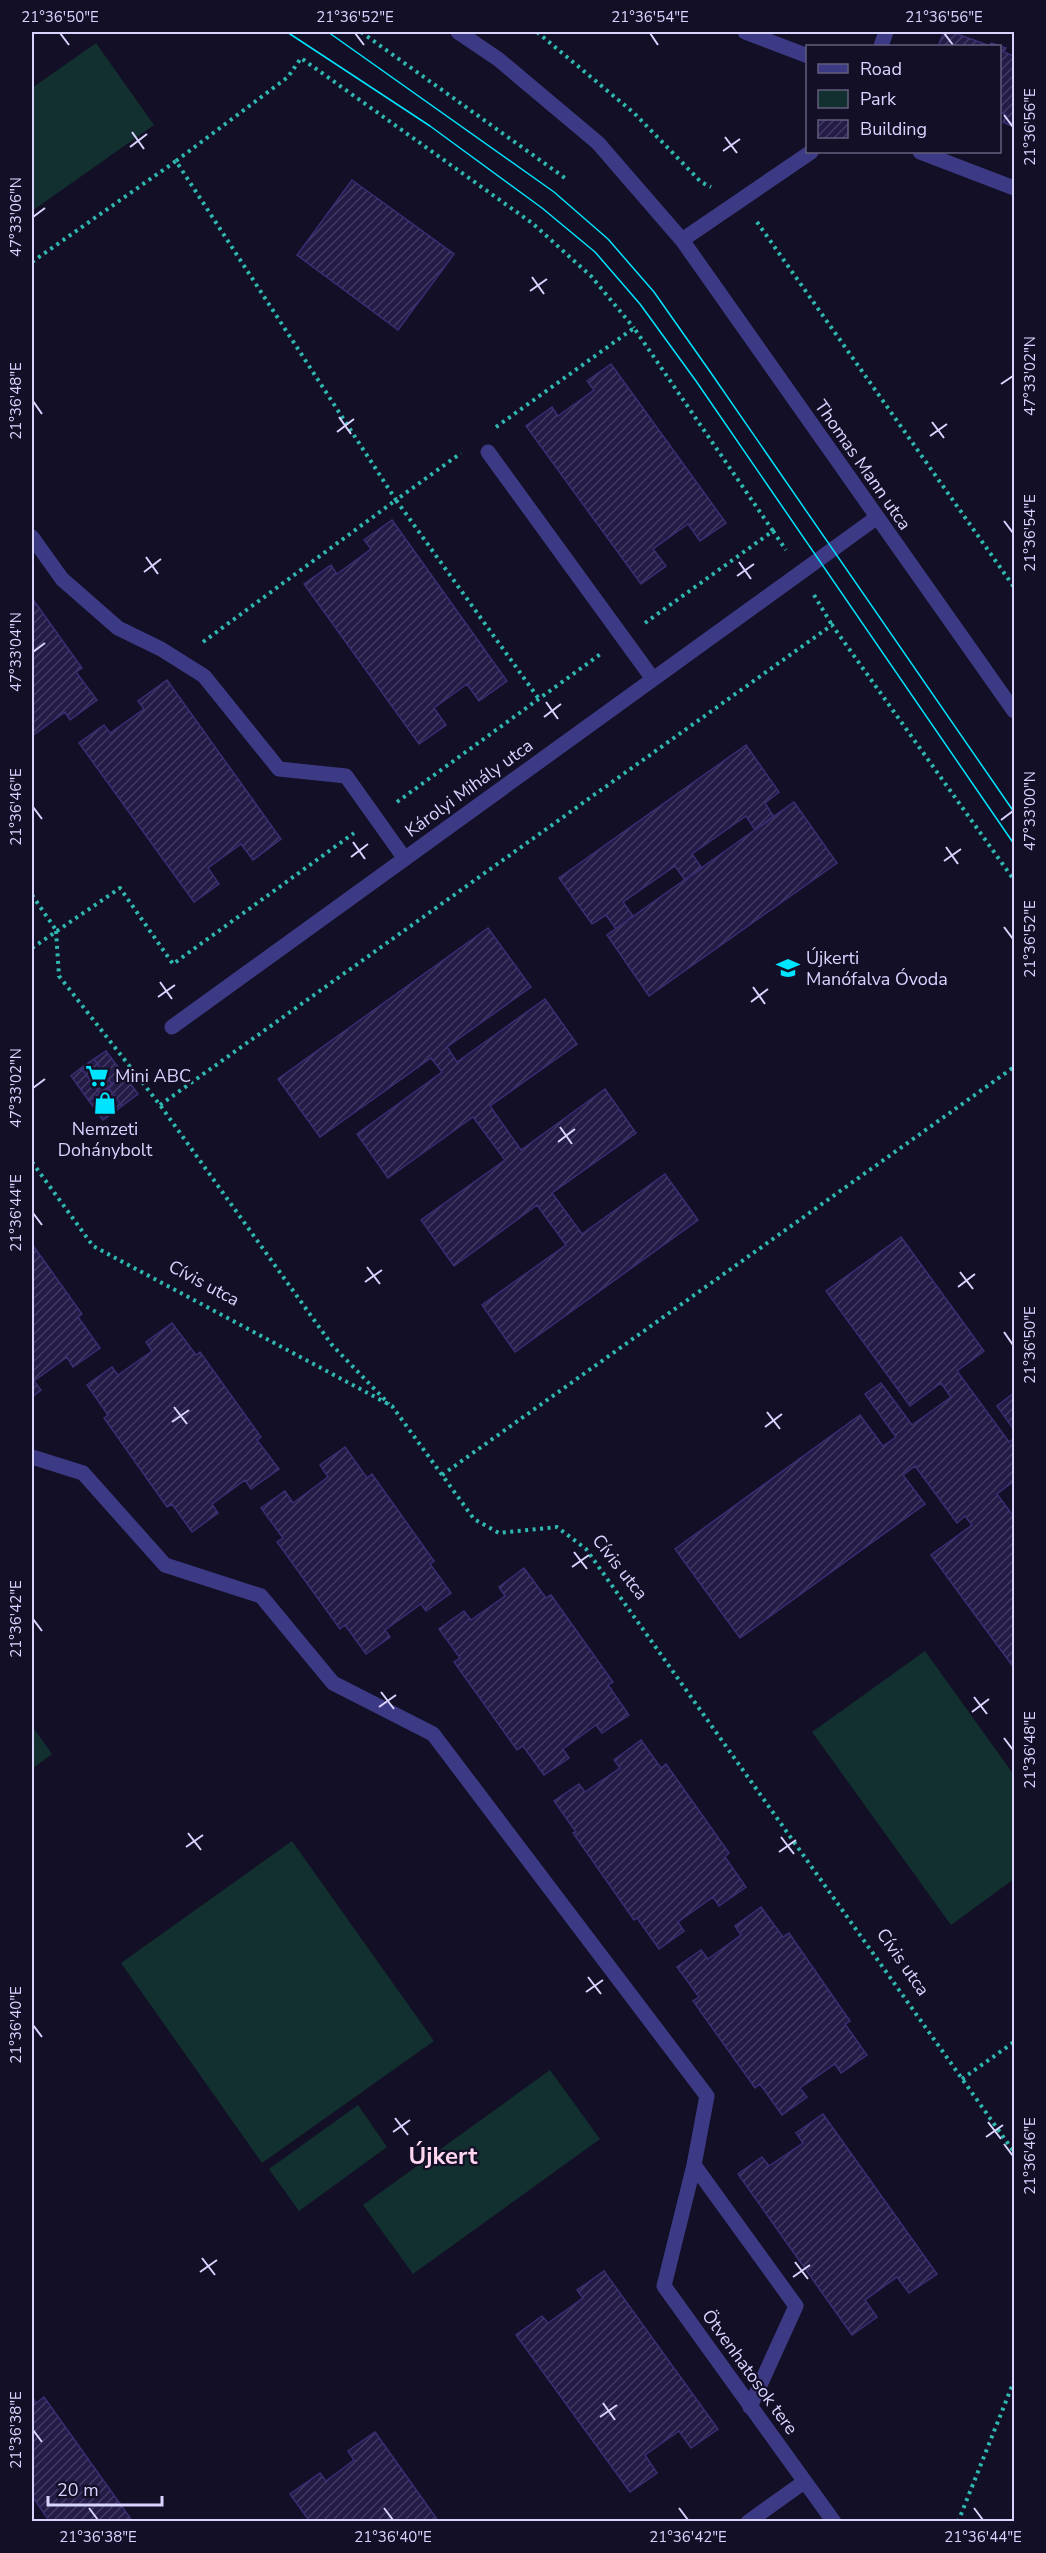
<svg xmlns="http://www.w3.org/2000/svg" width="1046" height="2553" viewBox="0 0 1046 2553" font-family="'Nunito Sans',sans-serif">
<defs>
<pattern id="building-hatch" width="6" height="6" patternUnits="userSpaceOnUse" patternTransform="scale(1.5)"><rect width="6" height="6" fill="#241b47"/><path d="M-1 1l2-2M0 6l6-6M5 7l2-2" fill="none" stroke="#433b63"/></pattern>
</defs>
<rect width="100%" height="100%" fill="#130f26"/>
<path fill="#12302f" d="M96,43l58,82 -122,86v-123z
M925,1651l89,124v104l-63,46 -139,-193z
M32,1726l20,28 -20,15z
M292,1841l142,200 -172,122 -141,-200z
M550,2070l50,69 -187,135 -50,-69z
M358,2105l29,42 -88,64 -30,-42z"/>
<path fill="url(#building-hatch)" stroke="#3b2d73" stroke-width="1.5" d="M944,32h8l38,14 1,-3 15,5 -2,4 10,4v71l-11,-5 3,-7 -6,-3v-66h-62z
M352,180l102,74 -56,76 -101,-75z
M611,364l115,159 -26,18 -12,-17 -35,25 13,17 -25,18 -115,-158 26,-19 6,9 36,-26 -7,-9z
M392,520l115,161 -28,20 -12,-17 -33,24 12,17 -27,19 -115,-160 27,-19 6,9 34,-25 -7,-9z
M32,598l50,70 -6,4 21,28 -27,20 -5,-8 -33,24z
M167,680l114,159 -28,21 -12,-16 -33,24 11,16 -25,18 -115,-159 25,-18 6,8 34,-24 -6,-8z
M746,745l33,47 -14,11 9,14 -19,13 -9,-14 -54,38 10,14 -17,12 -10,-14 -52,36 10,14 -17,13 -10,-14 -14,9 -33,-46z
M794,802l43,61 -188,133 -42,-61z
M488,928l43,59 -84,60 10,15 88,-63 32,45 -87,62 31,44 84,-61 31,44 -84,60 30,41 83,-60 33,46 -183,132 -33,-47 84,-60 -29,-40 -83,61 -33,-46 84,-60 -32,-43 -85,61 -31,-44 85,-62 -11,-14 -111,79 -42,-58z
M106,1051l18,24 -12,9 -18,-25z
M94,1059l18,25 -12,9 -19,-25z
M81,1068l19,25 -11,8 -18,-25z
M124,1075l14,19 -16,12 -14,-19z
M108,1087l14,19 -19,14 -14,-19z
M901,1237l83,114 -27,20 52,71 5,-4v43l-17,13 17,23v151l-83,-113 41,-30 -7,-9 -8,7 -42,-57 -12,9 22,29 -185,134 -65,-89 185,-134 23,31 13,-9 -31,-43 16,-11 31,42 39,-28 -10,-14 -31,23 -84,-115z
M32,1244l50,70 -4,3 22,31 -27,19 -6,-10 -33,24 7,9 -9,7z
M172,1323l24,32 4,-3 61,85 -4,3 22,29 -28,20 -6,-9 -33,24 6,9 -26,19 -20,-28 -5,3 -63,-89 4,-3 -21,-30 25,-18 6,8 34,-24 -6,-9z
M1014,1393v37l-17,-24z
M345,1447l22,31 5,-4 62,87 -4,3 21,29 -25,18 -5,-7 -36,26 5,7 -24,17 -21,-29 -5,4 -63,-87 6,-4 -22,-30 24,-17 8,12 35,-26 -8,-12z
M524,1568l22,30 5,-3 62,87 -5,3 21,30 -27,18 -6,-8 -33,24 6,9 -25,17 -21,-29 -6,4 -63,-88 6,-4 -21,-29 25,-18 7,9 34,-24 -6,-9z
M641,1740l20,28 5,-4 63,89 -4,4 21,30 -27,19 -6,-9 -35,25 6,9 -25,18 -22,-31 -3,2 -61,-87 3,-1 -22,-31 25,-17 6,8 35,-24 -6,-8z
M761,1907l22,30 6,-4 61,88 -5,3 22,31 -26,18 -6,-9 -35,24 7,9 -25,18 -22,-31 -5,4 -62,-87 6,-4 -22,-30 24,-17 7,9 33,-24 -6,-9z
M823,2114l114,160 -28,19 -12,-16 -32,23 12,17 -25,18 -114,-161 24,-17 7,9 34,-23 -7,-10z
M604,2271l114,158 -27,19 -12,-17 -34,24 12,18 -27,19 -114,-157 26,-19 6,7 35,-25 -6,-8z
M32,2397l4,6 8,-6 89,125h-83l-18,-26z
M375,2432l64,90h-129l-20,-28 30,-21 6,8 28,-21 -6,-9z"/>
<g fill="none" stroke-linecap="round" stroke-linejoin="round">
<path stroke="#2fb8b0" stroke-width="4" stroke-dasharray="3 4.5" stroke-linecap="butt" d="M361,32l204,146
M537,32l97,81 67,69 10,5
M176,161l112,-84 13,-19 231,165 59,53 43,52
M757,222l257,365
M32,262l144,-101 220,339 65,-47
M496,427l138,-99 139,203
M814,595l18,30
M645,623l128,-92 13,19
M203,642l193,-142 143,199
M397,802l205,-149
M32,895l24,35
M56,931l3,45 101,129 172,240 57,59
M32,948l88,-60 53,76 181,-131
M160,1105l672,-480 182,255
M32,1162l61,84 299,160 82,113 25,14 58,-6 29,22 428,603
M442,1475l572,-408
M962,2079l52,-37
M958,2522l56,-141"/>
<path stroke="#3d3a85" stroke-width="15" d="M458,32l40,27 100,84 84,97 332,471
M745,32l63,24
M881,46l5,-14
M920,152l94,36
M682,240l129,-88
M488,452l165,227
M32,537l30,42 56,49 43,21 43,27 75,93 67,7 59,83
M172,1027l704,-509
M32,1457l51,16 82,92 96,31 72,87 100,51 274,362 -13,69 102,141 -46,101
M694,2165l-30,121 170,236
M748,2522l56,-40"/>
<path stroke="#00e5ff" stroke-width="1.5" d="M287,32l143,94 112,82 53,44 45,52 56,77 318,463
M328,32l226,160 54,47 46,53 57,81 303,439"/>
</g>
<path fill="none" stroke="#d9d4ff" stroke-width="2" d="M60,33l9,12M355,33l9,12M650,33l8,12M944,33l9,12M1004,115l9,12M132,132l12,17M725,137l12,16M130,147l17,-13M723,151l17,-12M33,217l12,-9M532,277l12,17M530,291l17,-12M1001,384l12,-8M33,401l9,13M339,417l12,17M932,422l12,16M337,432l17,-13M930,436l17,-12M1004,521l9,12M146,557l12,17M739,562l12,17M144,572l17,-13M737,576l17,-12M33,652l12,-9M546,702l12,17M544,717l17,-13M33,807l9,12M1001,820l12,-9M353,842l12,17M946,847l12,17M351,857l17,-13M944,861l17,-12M1004,927l9,12M160,982l12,17M753,987l12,17M158,997l17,-12M751,1002l17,-13M33,1088l12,-9M560,1127l12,17M558,1142l17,-13M33,1213l9,12M367,1267l13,17M960,1272l13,17M365,1282l17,-12M958,1287l17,-13M1004,1332l9,13M174,1407l13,17M767,1412l13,17M172,1422l17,-12M765,1427l17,-13M574,1552l13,17M572,1567l17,-12M33,1619l9,12M381,1692l13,17M974,1697l13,17M379,1707l17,-12M972,1712l17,-13M1004,1738l9,12M188,1833l13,17M781,1837l13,17M186,1847l17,-12M779,1852l17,-12M588,1977l13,17M586,1992l17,-12M33,2025l9,12M395,2118l13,17M988,2122l13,17M393,2132l17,-12M986,2137l17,-12M1004,2144l9,12M202,2258l13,17M795,2262l13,17M200,2272l17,-12M793,2277l17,-12M603,2403l12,17M600,2417l17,-12M33,2430l9,12M89,2508l9,12M384,2508l9,12M679,2508l9,12M974,2508l9,12"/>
<defs>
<g id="school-bare" transform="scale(1.8)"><path d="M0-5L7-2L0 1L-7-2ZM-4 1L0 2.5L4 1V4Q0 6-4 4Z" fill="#00e5ff" stroke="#130f26" stroke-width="2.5" paint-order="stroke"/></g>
<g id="supermarket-bare" transform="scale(1.8)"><path d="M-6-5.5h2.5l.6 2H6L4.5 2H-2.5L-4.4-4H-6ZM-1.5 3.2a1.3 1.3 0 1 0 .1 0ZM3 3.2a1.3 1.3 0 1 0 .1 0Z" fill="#00e5ff" stroke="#130f26" stroke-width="2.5" paint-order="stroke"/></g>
<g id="shop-bare" transform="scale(1.8)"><path d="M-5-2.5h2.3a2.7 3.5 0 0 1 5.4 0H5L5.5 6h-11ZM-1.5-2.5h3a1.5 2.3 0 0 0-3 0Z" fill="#00e5ff" stroke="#130f26" stroke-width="2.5" paint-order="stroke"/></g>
</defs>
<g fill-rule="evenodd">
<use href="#school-bare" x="788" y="968"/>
<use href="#supermarket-bare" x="97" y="1076"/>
<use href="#shop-bare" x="105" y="1103"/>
</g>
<g text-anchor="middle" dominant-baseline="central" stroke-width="4.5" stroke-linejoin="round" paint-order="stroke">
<g font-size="18" fill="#d9d4ff" stroke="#130f26">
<text transform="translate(863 465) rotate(55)">Thomas Mann utca</text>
<text transform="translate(469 788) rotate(-36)">Károlyi Mihály utca</text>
<text transform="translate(204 1283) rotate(28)">Cívis utca</text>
<text transform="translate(620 1567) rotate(52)">Cívis utca</text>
<text transform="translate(903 1962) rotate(55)">Cívis utca</text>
<text transform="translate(750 2372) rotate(54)">Ötvenhatosok tere</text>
</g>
<g font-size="18" fill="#d9d4ff" stroke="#130f26" text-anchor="start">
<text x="806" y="958">Újkerti<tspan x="806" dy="21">Manófalva Óvoda</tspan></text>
<text x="115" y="1076">Mini ABC</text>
<text x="105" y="1129" text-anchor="middle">Nemzeti<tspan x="105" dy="21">Dohánybolt</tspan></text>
</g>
<g font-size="24" font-weight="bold" fill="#ffd6f0" stroke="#130f26">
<text x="443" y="2156">Újkert</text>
</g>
</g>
<rect width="1046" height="2553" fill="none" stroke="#130f26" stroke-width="66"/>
<rect x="806" y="45" width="195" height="108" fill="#130f26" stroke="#625e7d" stroke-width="1.5"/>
<rect x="818" y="64" width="30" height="9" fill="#3d3a85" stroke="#625e7d" stroke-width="1.5"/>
<text x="860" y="75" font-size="18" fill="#d9d4ff">Road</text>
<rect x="818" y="90" width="30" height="18" fill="#12302f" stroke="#625e7d" stroke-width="1.5"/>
<text x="860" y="105" font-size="18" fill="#d9d4ff">Park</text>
<rect x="818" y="120" width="30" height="18" fill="url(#building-hatch)" stroke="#625e7d" stroke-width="1.5"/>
<text x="860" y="135" font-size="18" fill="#d9d4ff">Building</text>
<path d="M48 2496v9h114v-9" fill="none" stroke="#d9d4ff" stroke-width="3"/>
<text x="57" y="2496" font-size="18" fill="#d9d4ff" stroke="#130f26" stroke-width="4.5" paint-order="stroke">20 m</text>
<rect x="33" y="33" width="980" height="2487" fill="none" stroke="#d9d4ff" stroke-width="2"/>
<g font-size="15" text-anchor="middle" fill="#d9d4ff">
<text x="60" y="22">21°36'50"E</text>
<text x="355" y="22">21°36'52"E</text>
<text x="650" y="22">21°36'54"E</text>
<text x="944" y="22">21°36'56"E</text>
<text transform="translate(1030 127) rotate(-90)" y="5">21°36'56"E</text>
<text transform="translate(16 217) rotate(-90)" y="5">47°33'06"N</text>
<text transform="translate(1030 376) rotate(-90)" y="5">47°33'02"N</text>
<text transform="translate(16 401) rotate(-90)" y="5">21°36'48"E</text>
<text transform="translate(1030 533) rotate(-90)" y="5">21°36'54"E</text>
<text transform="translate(16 652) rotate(-90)" y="5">47°33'04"N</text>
<text transform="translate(16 807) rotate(-90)" y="5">21°36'46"E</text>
<text transform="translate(1030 811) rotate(-90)" y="5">47°33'00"N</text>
<text transform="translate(1030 939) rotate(-90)" y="5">21°36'52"E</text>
<text transform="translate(16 1088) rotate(-90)" y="5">47°33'02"N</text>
<text transform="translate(16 1213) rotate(-90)" y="5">21°36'44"E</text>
<text transform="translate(1030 1345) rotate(-90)" y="5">21°36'50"E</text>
<text transform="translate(16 1619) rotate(-90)" y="5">21°36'42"E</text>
<text transform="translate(1030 1750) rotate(-90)" y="5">21°36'48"E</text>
<text transform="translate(16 2025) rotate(-90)" y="5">21°36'40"E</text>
<text transform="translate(1030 2156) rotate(-90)" y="5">21°36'46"E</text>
<text transform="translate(16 2430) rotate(-90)" y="5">21°36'38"E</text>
<text x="98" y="2542">21°36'38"E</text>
<text x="393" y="2542">21°36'40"E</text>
<text x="688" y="2542">21°36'42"E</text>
<text x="983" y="2542">21°36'44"E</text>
</g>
</svg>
